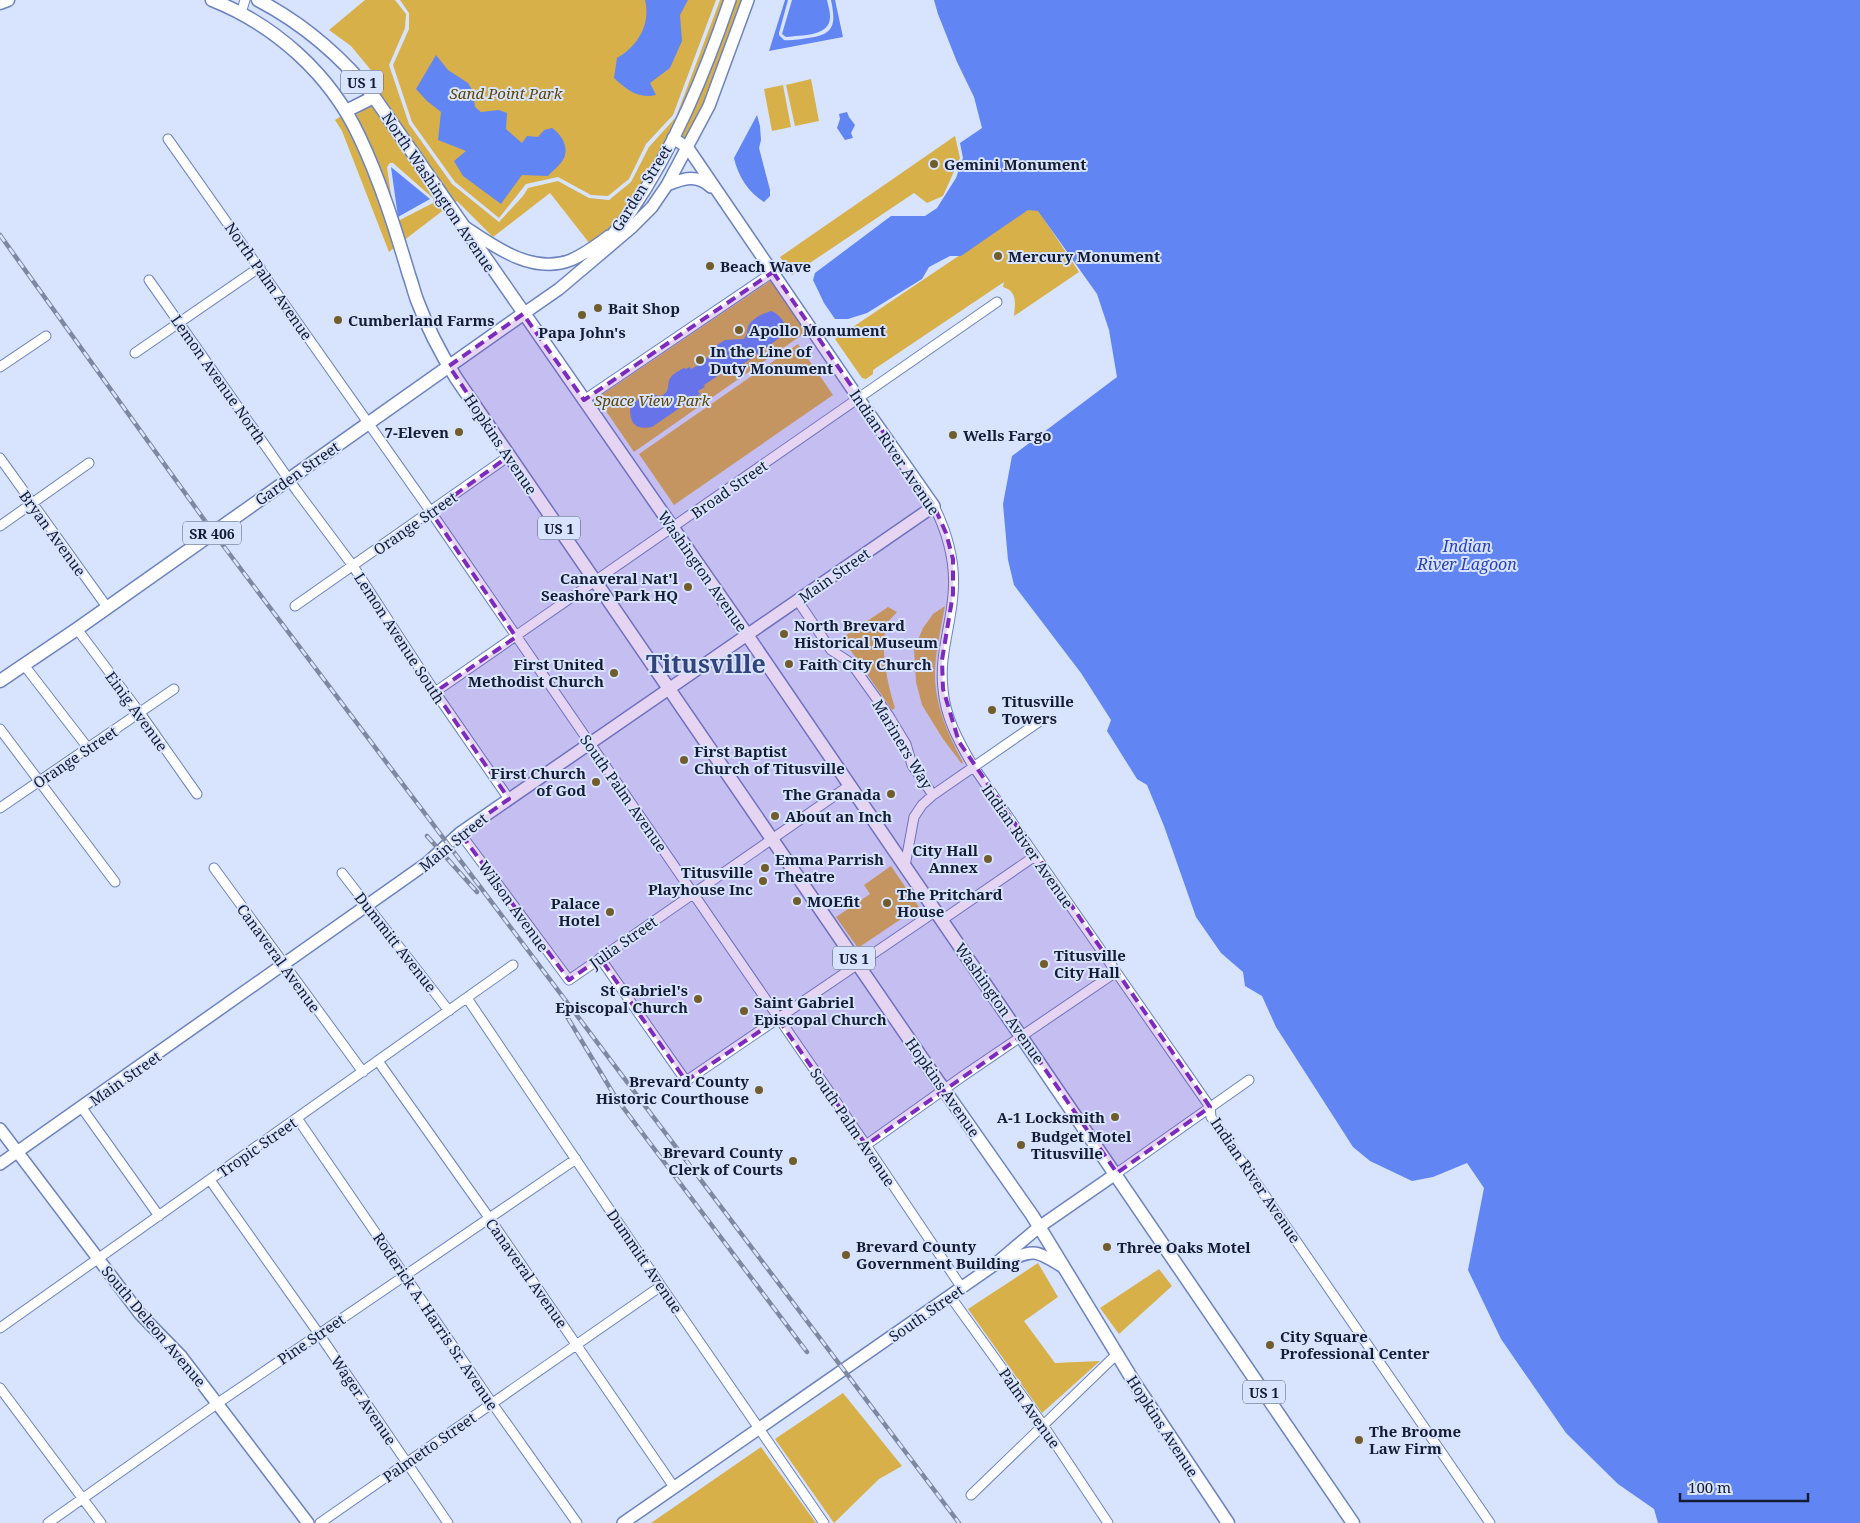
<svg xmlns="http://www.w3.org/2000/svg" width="1860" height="1523" viewBox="0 0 1860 1523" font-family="'Noto Serif',serif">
<rect width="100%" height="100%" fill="#d8e3fd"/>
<path fill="#d7b04a" d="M365,0h30l11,14 -1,14 -16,37 20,59 43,60 47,38 24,-26 5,-8 30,-7 31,17 20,2 22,-18 18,-35 27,-30 44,-117h5l-34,90 -22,45 -41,72 -17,21 -21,16 -40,-51 -57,44 -36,-36 -5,3 -76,-112 8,-6 -33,-40 -22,-16z
M400,0h316l-43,115 -27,29 -17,35 -21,17 -17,-1 -33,-18 -32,7 -27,34 -44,-36 -43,-60 -19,-57 16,-36v-16z
M735,0h7l-37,103 -20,38 -6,-4z
M811,79l8,42 -24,5 -9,-41z
M783,85l8,42 -19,4 -8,-42z
M373,104l72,105 -42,32 -5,-20 35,-18 1,-4 -41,-36h-3l-3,4 7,49 -40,-100z
M343,115l25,51 27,81 -6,5 -47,-121 -7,-11z
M955,136l5,22 -17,38 -16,7 -13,-10 -122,82 -12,-18z
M1027,210h11l41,62 -65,44c1,-11 4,-25 -11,-29l1,-5 -131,88v4l-7,5 -4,-1 -27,-39z
M773,279l36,51 -175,122 -37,-54z
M798,344l35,51 -159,110 -35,-51z
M945,606c-4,22 -9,43 -10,65 -1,32 13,64 28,91l-1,2 -19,-25 -21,-34 -6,-23 -2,-33 9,-21 10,-14z
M888,607l9,5c-3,4 -9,8 -10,13 -8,23 1,60 8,83l-3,2 -50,-72z
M891,866l28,41 -61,41 -22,-31 34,-23 -6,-9z
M1038,1263l20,34 -34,24 31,42 45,-2 -58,52 -74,-104z
M1159,1269l13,17 -53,48 -19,-26z
M843,1393l59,73 -23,13 -45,44 -59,-84z
M761,1447l55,76h-165z"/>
<path fill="#6285f4" d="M645,0h43l-8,15 2,26 -12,27 -20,15 6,12c-18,4 -29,-5 -42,-17l3,-20c21,-12 34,-34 28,-58z
M785,0h3l-9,33v2l5,5c7,1 16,-1 24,-2 27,-3 28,-14 23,-38h4l8,37 -74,14z
M792,0h35c1,5 3,11 3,16 1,21 -29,19 -44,21l-4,-3z
M934,0h926v1523h-202l-4,-14 -36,-25 -52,-51 -65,-94 -33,-69 16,-82 -17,-25 -34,14 -21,4 -42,-20 -17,-14 -77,-120 -14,-31 -17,-10 -2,-14 -22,-19 -25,-36 -32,-91 -17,-41 -10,-6 -30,-48 4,-11 -30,-47 -67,-88 -6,-25 -5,-56 9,-48 105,-79 -8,-47 -12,-36 -59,-83 -10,-1 -67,46h-11l-21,11 -7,12 -55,34 -19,6h-13l-11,-16 -11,-23 2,-7 76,-57h34l12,-8 19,-30 7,-20 -3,-15 22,-15 -8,-31 -17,-35 -19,-48z
M436,55l12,15 20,13 5,8 2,16 6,5 18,-2 8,3 -1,16 16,14 5,-7 11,1 6,-7 8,-2c9,6 17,18 12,30 -3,7 -12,13 -16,18l-26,-1 -21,29 -38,-28 -9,-15 12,-10 -28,-11 3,-28 -14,-11 -11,-12z
M847,112l2,5 6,8 -4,8 2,5 -8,2 -8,-12 3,-9 -1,-5z
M757,115l3,11 1,14 -2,8 11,42v6l-6,6c-16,-10 -26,-26 -30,-44z
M391,167l39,32 -32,18z
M772,311c9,5 19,16 10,25l-50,36 -2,-1 -6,4 -2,-2 -18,12 1,2 -7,4 2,3 -48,33c-15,3 -22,-2 -22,-18 4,-7 13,-16 22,-15 5,1 7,3 11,1 8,-5 3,-12 8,-18 3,-4 9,-7 13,-9l2,1 4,-2 1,2 11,-6 9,-9 -1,-1 5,-4 -1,-2 11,-7 19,-1c3,-4 3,-7 4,-12 3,-8 15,-14 24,-16z"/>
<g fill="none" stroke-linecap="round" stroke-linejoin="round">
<g stroke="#6c83bf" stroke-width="11">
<path id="street" d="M241,13l4,-13
M168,139l263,373 435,633 96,143
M149,280l148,211 56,75 82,126 74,107
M135,353l125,-86
M0,367l46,-31
M584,400l189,-128
M0,458l107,149
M934,506c14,28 22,56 19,88 -2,32 -14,62 -10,95 2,28 16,53 30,77l237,341 1,10 279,406
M0,526l89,-63
M798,601l33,49 20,13 38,53 17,28 6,21 21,30
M295,606l214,-150
M77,629l63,84 57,81
M24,665l64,83
M435,692l562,-390
M0,729l115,153
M0,808l174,-119
M460,833l109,147 281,-195
M905,866l9,-49 8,-12 11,-10 107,-74
M214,868l149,204
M342,873l107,138
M942,920l93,-64
M600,958l86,123 250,-170
M467,998l194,288 163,237
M378,1061l112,158 184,268
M82,1108l77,108
M297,1118l195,285 85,120
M866,1145l97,-69 153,-104
M1117,1173l132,-93
M210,1180l109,154 129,189
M950,1296l93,129 65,98
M0,1328l513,-363
M0,1388l101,135
M971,1495l146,-141
M48,1523l170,-120 358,-244
M320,1523l341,-237"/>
</g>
<g stroke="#6c83bf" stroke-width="14">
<path id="secondary" d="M667,185c17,-7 30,-11 44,2
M465,227c30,20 68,48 106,33 14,-6 26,-15 38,-24
M606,243c8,-11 18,-22 26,-33 43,-64 73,-137 98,-210
M523,314l36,-25 32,-27 40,-34 21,-21 15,-22 42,-79 39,-106
M0,1129l140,185 41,42 127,167
M0,1164l427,-301 33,-30 474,-327 -75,-107 -171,-251 -15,-10
M1001,1263c33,-12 31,-16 62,4
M623,1523l371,-258 45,-38 78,-54"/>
</g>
<g stroke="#6c83bf" stroke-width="15">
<path id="primary" d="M212,0c63,25 118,74 147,136 21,44 36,92 50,139 3,8 5,17 8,25 10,27 24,54 39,78l477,696 99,141 102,167 94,141
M258,0c46,24 84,57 116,97 121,177 245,352 367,529 206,297 409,597 612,897
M0,3l8,-3
M346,111l28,-14
M0,681l77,-52 446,-315"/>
</g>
<use href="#street" stroke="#fff" stroke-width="9"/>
<use href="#secondary" stroke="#fff" stroke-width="11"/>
<use href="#primary" stroke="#fff" stroke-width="12"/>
<g stroke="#7f88a1" stroke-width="4.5">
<path id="rail" d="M0,235l213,297 746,991
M427,836l50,56
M560,1005l56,93 191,254"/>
</g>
<use href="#rail" stroke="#d8e3fd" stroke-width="2.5" stroke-dasharray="8" stroke-linecap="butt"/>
</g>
<path fill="#7b2cbf" fill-opacity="0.2" stroke="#7b2cbf" stroke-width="4" stroke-dasharray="10 6" stroke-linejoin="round" d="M773,272l161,234 12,27 7,26v35l-11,66 1,29 16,53 251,365 -93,66 -95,-137 -156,109 -88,-126 -92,62 -86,-123 -31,22 -109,-147 49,-34 -74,-107 81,-55 -85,-125 78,-56 -60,-90 74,-52 61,86z"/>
<g fill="#705d2b" stroke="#d8e3fd" stroke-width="2">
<circle cx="934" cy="164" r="5"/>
<circle cx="998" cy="256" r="5"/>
<circle cx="710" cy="266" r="5"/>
<circle cx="598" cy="308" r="5"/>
<circle cx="582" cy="315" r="5"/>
<circle cx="338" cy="320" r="5"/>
<circle cx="739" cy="330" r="5"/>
<circle cx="700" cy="360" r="5"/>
<circle cx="459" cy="432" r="5"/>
<circle cx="953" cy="435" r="5"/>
<circle cx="688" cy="587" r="5"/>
<circle cx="784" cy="634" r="5"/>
<circle cx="789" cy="664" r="5"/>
<circle cx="614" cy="673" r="5"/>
<circle cx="992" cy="710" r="5"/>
<circle cx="684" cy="760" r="5"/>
<circle cx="596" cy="782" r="5"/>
<circle cx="891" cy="794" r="5"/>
<circle cx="775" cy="816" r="5"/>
<circle cx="988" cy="859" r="5"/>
<circle cx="765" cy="868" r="5"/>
<circle cx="763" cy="881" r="5"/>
<circle cx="797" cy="901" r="5"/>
<circle cx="887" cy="903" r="5"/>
<circle cx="610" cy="912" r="5"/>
<circle cx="1044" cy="964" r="5"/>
<circle cx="698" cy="999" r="5"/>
<circle cx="744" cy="1011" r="5"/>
<circle cx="759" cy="1090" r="5"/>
<circle cx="1115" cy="1117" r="5"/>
<circle cx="1021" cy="1145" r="5"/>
<circle cx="793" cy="1161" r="5"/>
<circle cx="1107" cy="1247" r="5"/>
<circle cx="846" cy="1255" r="5"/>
<circle cx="1270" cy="1345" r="5"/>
<circle cx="1359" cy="1440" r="5"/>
</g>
<g text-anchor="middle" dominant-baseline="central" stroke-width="4" stroke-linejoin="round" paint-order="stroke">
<g fill="#d8e3fd" stroke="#4f5870" stroke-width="1">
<rect x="341" y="70.5" width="42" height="23" rx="4"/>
<rect x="538" y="516.5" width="42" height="23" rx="4"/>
<rect x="183" y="521.5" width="58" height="23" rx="4"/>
<rect x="833" y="946.5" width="42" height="23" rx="4"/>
<rect x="1243" y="1380.5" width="42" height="23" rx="4"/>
</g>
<g font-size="14" font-weight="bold" fill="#141c34">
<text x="362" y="82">US 1</text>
<text x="559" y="528">US 1</text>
<text x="212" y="533">SR 406</text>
<text x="854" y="958">US 1</text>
<text x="1264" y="1392">US 1</text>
</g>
<g font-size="15" font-style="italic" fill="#5c4707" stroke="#d8e3fd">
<text x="506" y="93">Sand Point Park</text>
<text x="652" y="400">Space View Park</text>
</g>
<g font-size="15" font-weight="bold" fill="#141c34" stroke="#d8e3fd" text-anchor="start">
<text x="944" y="164">Gemini Monument</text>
<text x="1008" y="256">Mercury Monument</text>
<text x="720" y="266">Beach Wave</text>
<text x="608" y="308">Bait Shop</text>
<text x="348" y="320">Cumberland Farms</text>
<text x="749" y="330">Apollo Monument</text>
<text x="582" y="332" text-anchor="middle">Papa John's</text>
<text x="710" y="351">In the Line of<tspan x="710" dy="17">Duty Monument</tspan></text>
<text x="449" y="432" text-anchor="end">7-Eleven</text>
<text x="963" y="435">Wells Fargo</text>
<text x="678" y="578" text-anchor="end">Canaveral Nat'l<tspan x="678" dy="17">Seashore Park HQ</tspan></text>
<text x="794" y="625">North Brevard<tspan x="794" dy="17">Historical Museum</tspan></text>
<text x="604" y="664" text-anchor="end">First United<tspan x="604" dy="17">Methodist Church</tspan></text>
<text x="799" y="664">Faith City Church</text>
<text x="1002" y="701">Titusville<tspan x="1002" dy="17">Towers</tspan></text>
<text x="694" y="751">First Baptist<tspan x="694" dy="17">Church of Titusville</tspan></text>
<text x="586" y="773" text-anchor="end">First Church<tspan x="586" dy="17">of God</tspan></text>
<text x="881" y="794" text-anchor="end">The Granada</text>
<text x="785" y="816">About an Inch</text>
<text x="978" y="850" text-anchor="end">City Hall<tspan x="978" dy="17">Annex</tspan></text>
<text x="775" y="859">Emma Parrish<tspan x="775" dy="17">Theatre</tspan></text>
<text x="753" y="872" text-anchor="end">Titusville<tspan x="753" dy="17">Playhouse Inc</tspan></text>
<text x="897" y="894">The Pritchard<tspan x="897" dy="17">House</tspan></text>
<text x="807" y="901">MOEfit</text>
<text x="600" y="903" text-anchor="end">Palace<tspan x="600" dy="17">Hotel</tspan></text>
<text x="1054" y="955">Titusville<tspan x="1054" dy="17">City Hall</tspan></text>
<text x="688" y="990" text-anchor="end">St Gabriel's<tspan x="688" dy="17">Episcopal Church</tspan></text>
<text x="754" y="1002">Saint Gabriel<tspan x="754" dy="17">Episcopal Church</tspan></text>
<text x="749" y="1081" text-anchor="end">Brevard County<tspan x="749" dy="17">Historic Courthouse</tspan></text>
<text x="1105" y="1117" text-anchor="end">A-1 Locksmith</text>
<text x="1031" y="1136">Budget Motel<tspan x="1031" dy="17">Titusville</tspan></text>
<text x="783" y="1152" text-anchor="end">Brevard County<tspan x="783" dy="17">Clerk of Courts</tspan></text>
<text x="856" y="1246">Brevard County<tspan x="856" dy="17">Government Building</tspan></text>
<text x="1117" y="1247">Three Oaks Motel</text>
<text x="1280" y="1336">City Square<tspan x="1280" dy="17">Professional Center</tspan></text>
<text x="1369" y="1431">The Broome<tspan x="1369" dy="17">Law Firm</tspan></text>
</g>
<g font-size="15" fill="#141c34" stroke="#d8e3fd">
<text transform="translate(641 188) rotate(-58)">Garden Street</text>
<text transform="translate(439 192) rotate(56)">North Washington Avenue</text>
<text transform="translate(269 281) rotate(55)">North Palm Avenue</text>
<text transform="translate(219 379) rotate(55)">Lemon Avenue North</text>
<text transform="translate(501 444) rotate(56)">Hopkins Avenue</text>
<text transform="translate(895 452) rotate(56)">Indian River Avenue</text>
<text transform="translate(297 473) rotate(-35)">Garden Street</text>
<text transform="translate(729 489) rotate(-35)">Broad Street</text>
<text transform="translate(415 523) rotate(-35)">Orange Street</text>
<text transform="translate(53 533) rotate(54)">Bryan Avenue</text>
<text transform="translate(703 571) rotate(55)">Washington Avenue</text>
<text transform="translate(834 575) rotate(-35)">Main Street</text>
<text transform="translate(400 638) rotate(57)">Lemon Avenue South</text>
<text transform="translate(137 711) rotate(54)">Einig Avenue</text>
<text transform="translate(903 744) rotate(59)">Mariners Way</text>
<text transform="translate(75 757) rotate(-34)">Orange Street</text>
<text transform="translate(624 793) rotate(55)">South Palm Avenue</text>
<text transform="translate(453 842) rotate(-39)">Main Street</text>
<text transform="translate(1028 846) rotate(55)">Indian River Avenue</text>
<text transform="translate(514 906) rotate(54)">Wilson Avenue</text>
<text transform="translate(396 942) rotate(52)">Dummitt Avenue</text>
<text transform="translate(623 942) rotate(-35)">Julia Street</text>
<text transform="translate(279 958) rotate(54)">Canaveral Avenue</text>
<text transform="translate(1000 1003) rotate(55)">Washington Avenue</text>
<text transform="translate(125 1078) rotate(-35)">Main Street</text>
<text transform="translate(943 1087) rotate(55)">Hopkins Avenue</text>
<text transform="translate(853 1127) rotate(56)">South Palm Avenue</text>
<text transform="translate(257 1147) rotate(-35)">Tropic Street</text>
<text transform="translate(1256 1180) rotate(56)">Indian River Avenue</text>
<text transform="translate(645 1261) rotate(56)">Dummitt Avenue</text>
<text transform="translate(527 1273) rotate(55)">Canaveral Avenue</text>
<text transform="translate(926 1313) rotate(-35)">South Street</text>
<text transform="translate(436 1321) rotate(56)">Roderick A. Harris Sr. Avenue</text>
<text transform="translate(154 1326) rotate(50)">South Deleon Avenue</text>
<text transform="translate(311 1339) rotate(-34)">Pine Street</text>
<text transform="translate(364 1400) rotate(56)">Wager Avenue</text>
<text transform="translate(1030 1408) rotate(55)">Palm Avenue</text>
<text transform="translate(1163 1426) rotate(57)">Hopkins Avenue</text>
<text transform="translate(429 1447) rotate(-35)">Palmetto Street</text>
</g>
<g font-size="16" font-style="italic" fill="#2740bf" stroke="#d8e3fd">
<text x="1467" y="546">Indian<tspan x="1467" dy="18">River Lagoon</tspan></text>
</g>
<g font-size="25" font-weight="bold" fill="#32447b" stroke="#d8e3fd">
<text x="706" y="663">Titusville</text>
</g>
</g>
<path d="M1680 1493v8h128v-8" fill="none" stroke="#141c34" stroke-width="2.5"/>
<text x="1688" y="1493" font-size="15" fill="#141c34" stroke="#d8e3fd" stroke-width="4" paint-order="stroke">100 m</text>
</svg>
